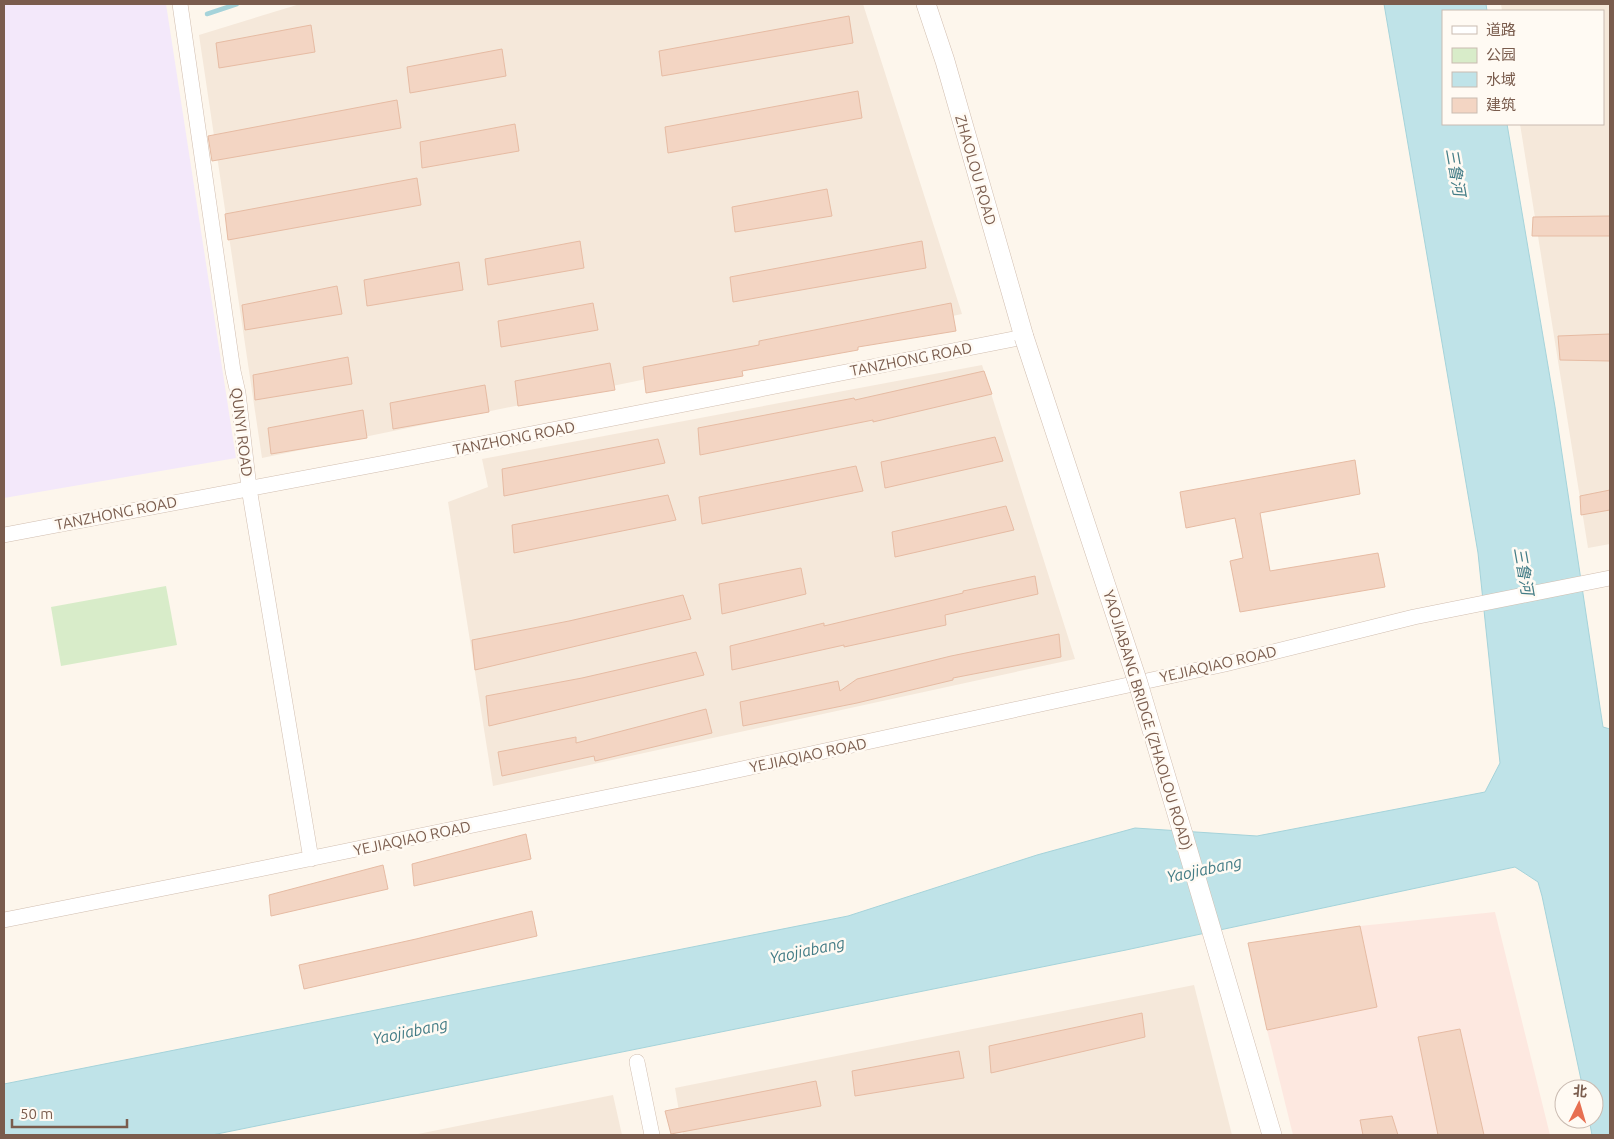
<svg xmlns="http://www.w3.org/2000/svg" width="1614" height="1139" viewBox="0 0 1614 1139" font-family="Ubuntu,'Noto Sans SC',sans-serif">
<rect width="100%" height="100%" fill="#fdf6ec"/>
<path fill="#f5e8da" d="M300,4h563l99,310 -700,144 -63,-423z
M1501,4h109v540l-22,4 -68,-424h83v-113h-101z
M982,365l93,294 -582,127 -45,-284 40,-15 -6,-28z
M1194,985l38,150h-549l-8,-47z
M613,1095l9,40h-209z"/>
<path fill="#fde8e0" d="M1495,912l55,223h-257l-26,-105 110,-23 -17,-81z"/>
<path fill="#f3e8fa" d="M4,4h162l70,454 -232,40z"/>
<path fill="#d8ecc9" d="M166,586l11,59 -116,21 -10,-59z"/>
<path fill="#bfe3e8" stroke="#a5d3da" d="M1384,4h102l1,7h-44v113h64l48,283 48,320 7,2v406h-18l-3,-16h5v-30h-11l-41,-193 -4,-14 -23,-15 -389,83 -914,185h-208v-51l844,-168 189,-61 98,-27 122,8 228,-44 15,-29 -22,-210z"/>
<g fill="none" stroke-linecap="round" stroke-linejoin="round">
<path stroke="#a5d3da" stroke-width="4.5" d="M207,14l30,-10"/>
</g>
<path fill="#f3d5c3" stroke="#e6bba3" d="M849,16l4,27 -191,33 -3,-25z
M311,25l4,27 -96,16 -3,-25z
M502,49l4,27 -96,17 -3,-26z
M858,91l4,27 -194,35 -3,-26z
M397,100l4,28 -189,33 -4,-25z
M515,124l4,27 -97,17 -2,-26z
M417,178l4,27 -193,35 -3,-26z
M827,189l5,27 -97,16 -3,-25z
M1610,216v20h-78l1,-19z
M580,241l4,27 -96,17 -3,-26z
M922,241l4,27 -193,34 -3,-25z
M459,262l4,28 -96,16 -3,-26z
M337,286l5,28 -97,16 -3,-25z
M593,303l5,27 -97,17 -3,-26z
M951,303l5,28 -98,16v3l-116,21 1,5 -97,17 -3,-26 116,-22v-4z
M1610,334v27l-50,-1 -2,-24z
M348,357l4,27 -97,16 -2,-25z
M610,363l5,27 -97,16 -3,-25z
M984,371l8,23 -119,28v-2l-173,35 -2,-27 156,-30 1,2z
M485,385l4,27 -96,17 -3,-26z
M363,410l4,28 -96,16 -3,-26z
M995,437l8,24 -118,27 -4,-26z
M658,439l7,24 -161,33 -2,-27z
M1355,460l5,34 -100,19 10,58 108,-18 7,34 -145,25 -10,-51 13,-3 -8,-40 -49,10 -6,-36z
M856,466l7,25 -161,33 -3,-27z
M1610,490v20l-29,5 -1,-19z
M668,495l8,25 -162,33 -2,-28z
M1006,506l8,24 -119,27 -3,-25z
M801,568l5,26 -84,20 -3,-30z
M1035,576l3,18 -93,21 1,10 -102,22v-2l-112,25 -2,-24 94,-23v3l139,-33v-2z
M683,595l8,24 -216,51 -3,-30 97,-19z
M1059,634l2,23 -108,21v2l-96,23 -114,23 -3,-24 98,-21 2,10 17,-12 94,-23z
M696,652l8,23 -215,51 -3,-30 96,-18z
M706,709l6,24 -117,28 -1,-5 -92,20 -4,-24 78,-15v6z
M526,834l5,25 -117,27 -2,-22z
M383,865l5,24 -117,27 -2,-21z
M532,911l5,25 -233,53 -5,-24 117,-26z
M1360,926l17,81 -110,23 -19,-87z
M1142,1013l3,24 -154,36 -2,-27z
M1460,1029l24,106h-46l-20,-98z
M959,1051l5,27 -109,18 -3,-25z
M816,1081l5,25 -150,28 -6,-23z
M1392,1116l6,19h-35l-3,-15z"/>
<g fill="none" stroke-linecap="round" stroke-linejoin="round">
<g stroke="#d1beb0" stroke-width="16">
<path id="minor" d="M180,4l53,367 5,22 11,95 62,371
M4,535l386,-73 634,-125
M4,920l231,-46 461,-95 529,-115 189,-47 196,-39
M637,1062l15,73"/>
</g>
<g stroke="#d1beb0" stroke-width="20">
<path id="tertiary" d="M926,4l19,57 79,276
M1183,834l89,301"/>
</g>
<use href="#minor" stroke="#fff" stroke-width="15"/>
<use href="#tertiary" stroke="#fff" stroke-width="19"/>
<g stroke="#d1beb0" stroke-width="20" stroke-linecap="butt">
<path id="tertiary-bridge" d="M1024,337l114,346 45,151"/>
</g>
<use href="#tertiary-bridge" stroke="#fff" stroke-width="19"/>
</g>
<g text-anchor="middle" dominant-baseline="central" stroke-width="5" stroke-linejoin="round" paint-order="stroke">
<g font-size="15" fill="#7a5c4d" stroke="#fffaf3">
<text transform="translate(976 170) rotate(74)">ZHAOLOU ROAD</text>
<text transform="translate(911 359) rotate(-11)">TANZHONG ROAD</text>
<text transform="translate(242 432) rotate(83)">QUNYI ROAD</text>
<text transform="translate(514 438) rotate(-11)">TANZHONG ROAD</text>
<text transform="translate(116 513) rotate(-11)">TANZHONG ROAD</text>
<text transform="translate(1218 664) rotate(-13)">YEJIAQIAO ROAD</text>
<text transform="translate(1148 720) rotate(73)">YAOJIABANG BRIDGE (ZHAOLOU ROAD)</text>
<text transform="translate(808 755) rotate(-12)">YEJIAQIAO ROAD</text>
<text transform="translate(412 838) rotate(-12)">YEJIAQIAO ROAD</text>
</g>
<g font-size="16" font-style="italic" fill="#437c86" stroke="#fffaf3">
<text transform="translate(1456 172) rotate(80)">三鲁河</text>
<text transform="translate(1524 571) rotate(80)">三鲁河</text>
<text transform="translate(1204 869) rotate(-12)">Yaojiabang</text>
<text transform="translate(807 950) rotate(-12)">Yaojiabang</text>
<text transform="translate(410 1031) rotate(-12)">Yaojiabang</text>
</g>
</g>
<rect width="1614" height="1139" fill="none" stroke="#7a5c4d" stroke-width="10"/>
<rect x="1442" y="10" width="162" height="115" fill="#fffaf3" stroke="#cabbb1"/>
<rect x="1452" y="26" width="25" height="8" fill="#ffffff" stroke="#cabbb1"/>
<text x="1486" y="35" font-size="15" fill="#7a5c4d">道路</text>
<rect x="1452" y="48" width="25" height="15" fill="#d8ecc9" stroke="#cabbb1"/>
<text x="1486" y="60" font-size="15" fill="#7a5c4d">公园</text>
<rect x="1452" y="72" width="25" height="15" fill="#bfe3e8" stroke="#cabbb1"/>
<text x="1486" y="85" font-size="15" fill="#7a5c4d">水域</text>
<rect x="1452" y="98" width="25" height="15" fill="#f3d5c3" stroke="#cabbb1"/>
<text x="1486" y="110" font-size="15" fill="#7a5c4d">建筑</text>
<g transform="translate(1579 1104) rotate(5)"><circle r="24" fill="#fffaf3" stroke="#cabbb1"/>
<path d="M0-4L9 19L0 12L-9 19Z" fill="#e76f51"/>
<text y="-8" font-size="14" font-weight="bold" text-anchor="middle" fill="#7a5c4d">北</text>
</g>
<path d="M12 1119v8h115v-8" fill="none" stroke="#7a5c4d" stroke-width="2.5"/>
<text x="20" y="1119" font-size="15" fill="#7a5c4d" stroke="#fffaf3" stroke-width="4" paint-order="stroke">50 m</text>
</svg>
